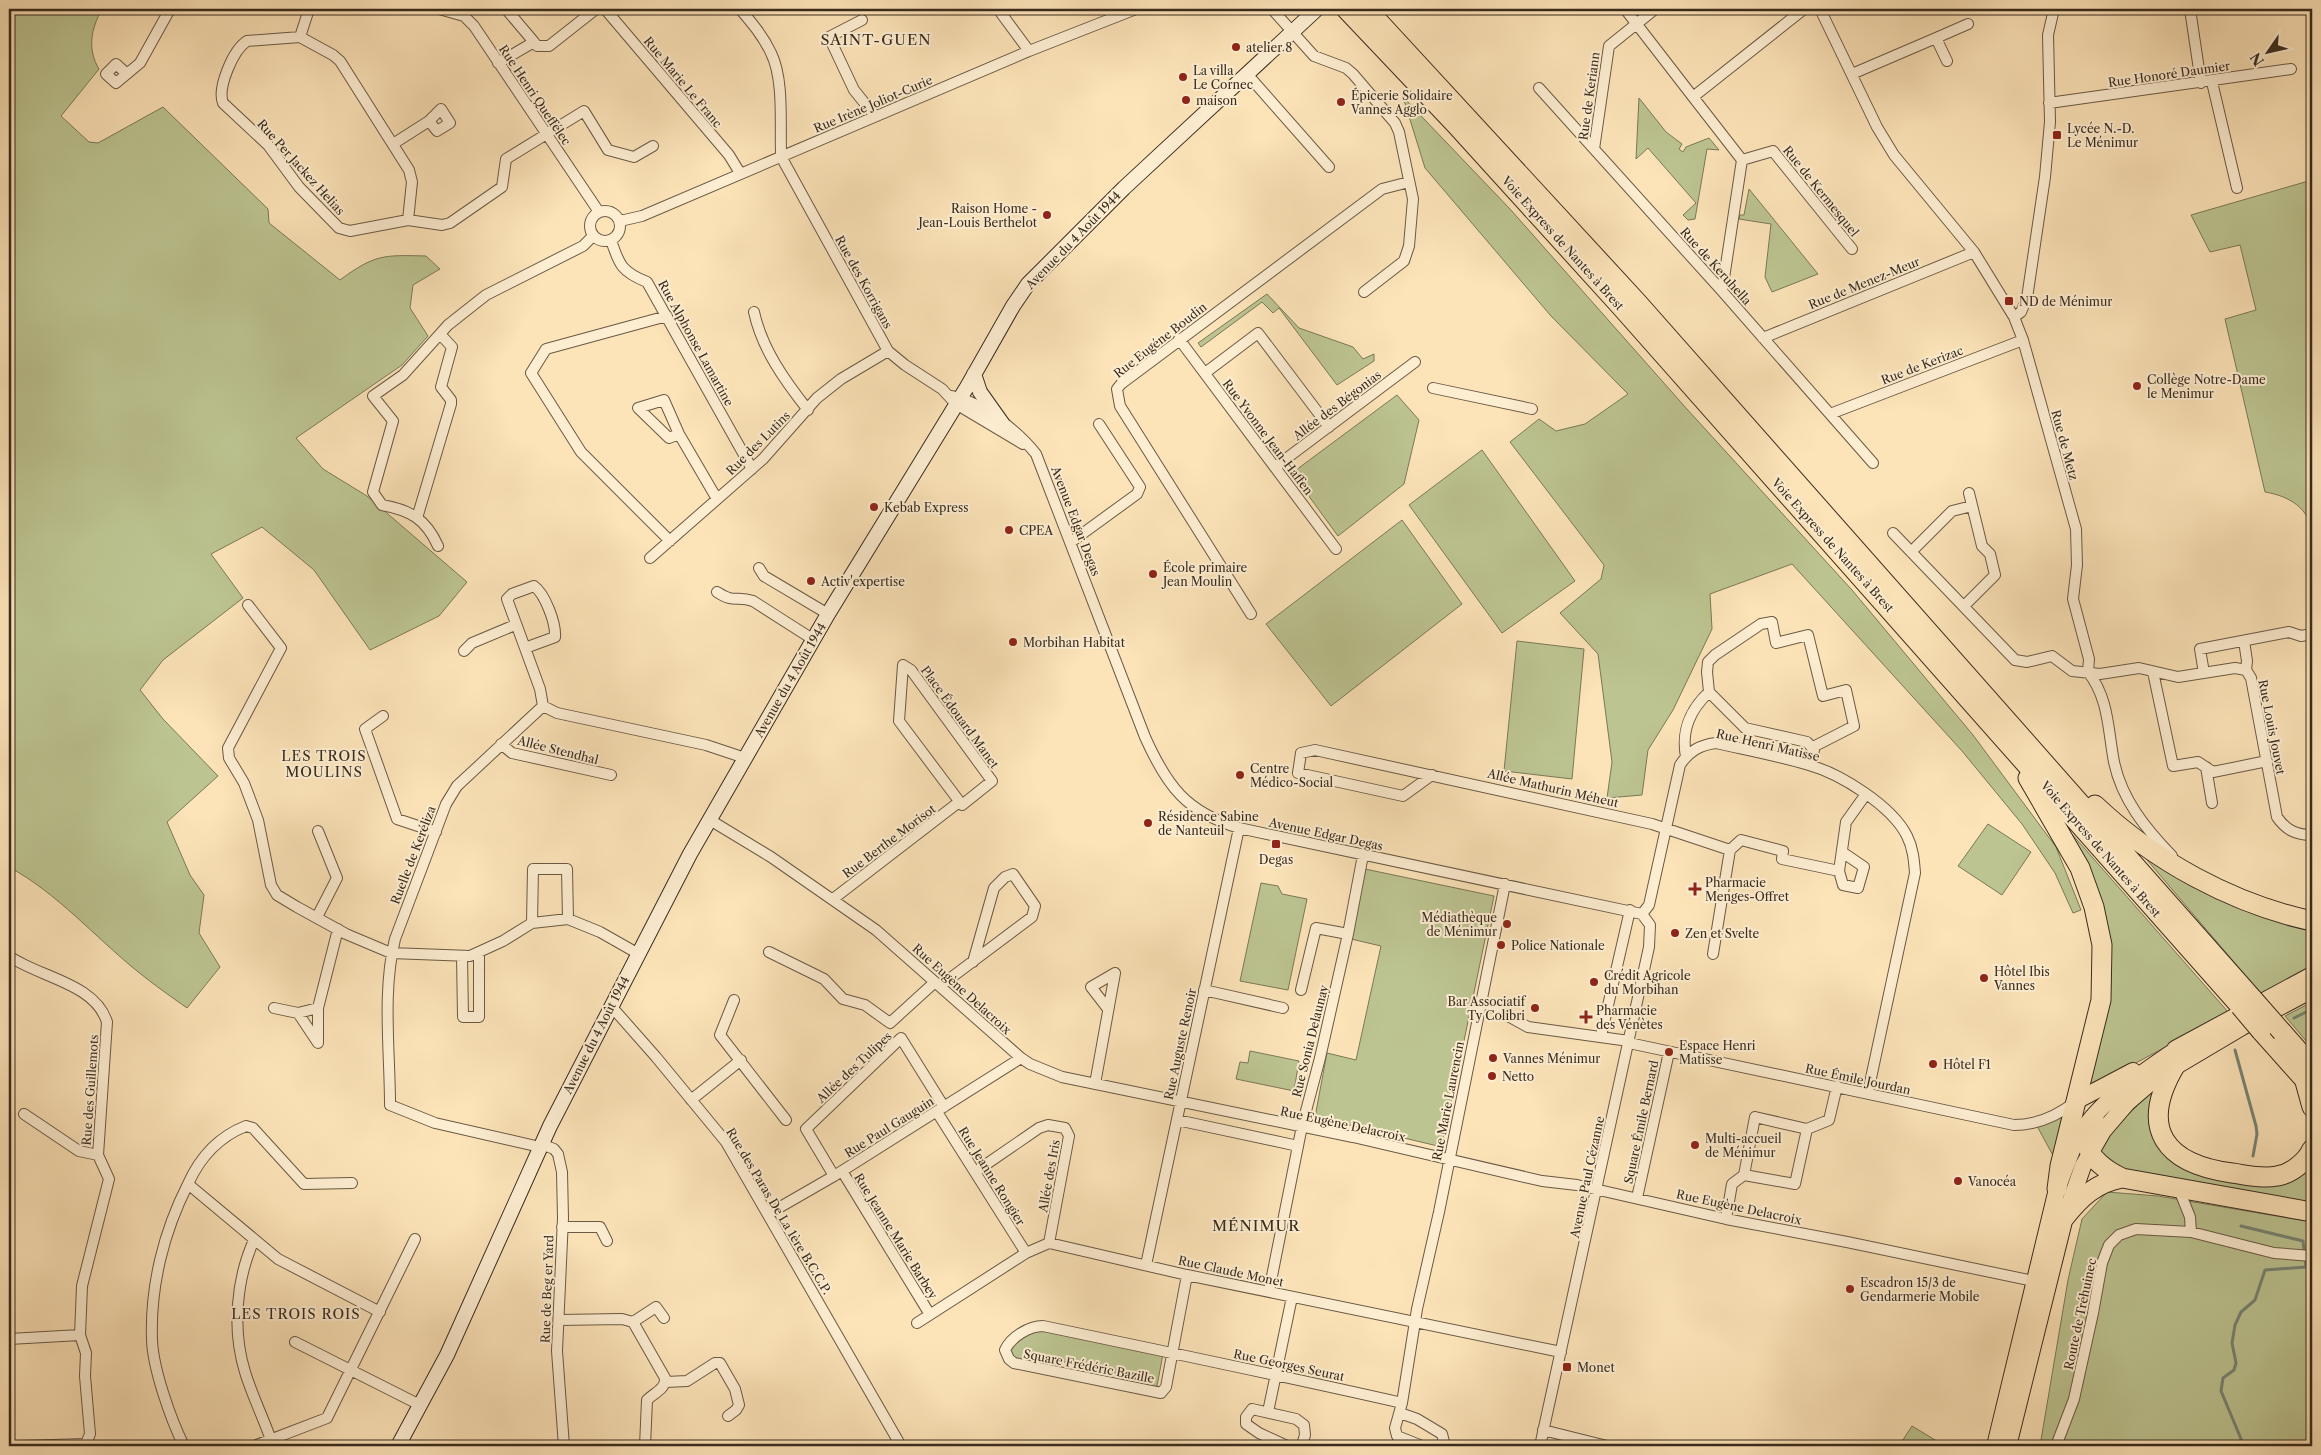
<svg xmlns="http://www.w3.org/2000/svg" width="2321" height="1455" viewBox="0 0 2321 1455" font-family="'Libre Caslon Text',serif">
<rect width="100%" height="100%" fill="#fce3b8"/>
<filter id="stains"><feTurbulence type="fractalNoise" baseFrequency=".004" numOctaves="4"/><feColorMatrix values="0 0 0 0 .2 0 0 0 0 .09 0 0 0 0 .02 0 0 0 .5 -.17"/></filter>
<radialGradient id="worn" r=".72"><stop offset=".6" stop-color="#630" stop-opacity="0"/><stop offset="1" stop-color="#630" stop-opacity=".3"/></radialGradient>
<path fill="#bcc491" stroke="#7a7858" d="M9,9h93c-11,20 -15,40 -3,60l-38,47 28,26 9,1 65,-36 105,102 1,14 71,57c35,-26 44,-25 86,-24l14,13 -27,16 -3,23 18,28 -26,29 -106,73 27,31 44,27 100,86 -28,34 -69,34 -56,-80 -52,-43 -51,27 32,44 -80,62 -23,30 23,29 55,57 -51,46 23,53 14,20 -5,38 21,34 -33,41c-17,-12 -34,-24 -50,-37 -42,-34 -80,-78 -128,-104z
M1403,97l107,112 176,199 166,182 121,145 83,112 25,63 -8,3 -18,-40 -33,-49 -60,-73 -170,-187 -82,30 2,35 -39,81 -25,40 -6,45 -35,3 5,-36 -14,-108 -38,-41 41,-34 3,-14 -94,-123 29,-23 17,12 29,-7 43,-30 -77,-78 -126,-148z
M1639,98l27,34 16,12 -3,5 4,3 3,-5 23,-9 10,12 -12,-1 -12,70 -7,1 -5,-5 13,-12 -48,-55 -12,11z
M2312,180v354c-2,-26 -23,-38 -47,-42l-40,-173 31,-9 -16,-65 -30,7 -19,-37z
M1749,189l69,85 -46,18 -7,-15 6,-53 -32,-5 1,-4h4z
M1267,294l32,34 54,19 10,12 11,-5v7l-37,24 -58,-77 -6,5 -11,-11 -61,45 -3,-4z
M1397,395l22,25 -15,64 -66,52 -46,-63z
M1482,450l93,131 -73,52 -93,-128z
M1402,520l60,84 -131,102 -65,-82z
M1517,641l67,8 -12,130 -68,-8z
M1988,824l43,28 -29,43 -44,-29z
M2064,825l165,188 -136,73 -5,1c12,-50 32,-113 19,-163 -9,-35 -26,-67 -43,-99z
M2136,847l176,79v46l-50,23z
M1365,869l129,27 -52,251 -127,-30 12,-64 29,7 25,-114 -30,-7z
M1261,883l17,3 4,8 25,5 -19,91 -48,-9z
M2312,1002v46l-27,-32z
M1250,1051l49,10 -5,30 -58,-12 4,-17 8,1z
M2162,1082l2,65 79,33 69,-22v51l-187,-36 -26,-20 15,-25z
M2067,1112l-11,49 -19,-35z
M2107,1192l51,4 154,26v224h-272l28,-166 14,-61z
M1034,1329h9l120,25 -6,32 -5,1 -17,-2v-8l-104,-22 -2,8 -16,-4 -4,-7 2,-7z
M1912,1426l33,20h-46z"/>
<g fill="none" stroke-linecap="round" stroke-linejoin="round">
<path stroke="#778373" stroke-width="3" d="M2294,1018l18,-9
M2235,1050l21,76 1,8 -4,22
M2241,1226l62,15 3,26 -41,3 -10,30 -14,12 -6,13 -3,18 4,20 -2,7 -11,8 -2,13 23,55"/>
<g stroke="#6a5944" stroke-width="12">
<path id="street" d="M439,9l25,7 10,10 125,186
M605,9l124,146 11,18
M740,9c12,14 23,27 31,44 13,26 9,70 10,99l3,10 104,189 17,14 37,24 14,15 67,40
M998,9l31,42
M1272,9l42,47 32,12 7,6 42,49 4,9 14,67 -4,47 -5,15 -40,31
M1625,9l68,88 111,-88
M1820,9l57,118 17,28 80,97 40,65 9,23 53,189 1,36 -4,34 16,60 -1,13c21,26 20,59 26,90 8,38 32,67 58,94
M2190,9l11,74
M862,20l-33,17 25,53 21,26
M300,37l33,18 7,6 69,109 3,12 -4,38 -58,11 -11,-3 -40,-41 -31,-42 -45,-42c-6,-15 10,-53 24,-62l53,-4 9,-28
M534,42l3,4h12l47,-37
M1947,61l-11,-23 32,-14
M498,63l36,-21 -28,-33
M127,74l-11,-10 -10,10 10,9 24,-20 30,-54
M1247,74l82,93
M1852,74l84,-36
M2212,82l25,106
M1539,88l183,203 151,172
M1693,97l49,63 -20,131
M2049,103l242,-34
M393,144l36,-23 12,-12 9,14 -13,8 -8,-10
M1594,149l15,-103 46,-37
M1742,160l31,-9 79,98
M590 226a15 15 0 1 1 30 0a15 15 0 1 1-30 0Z
M408,220l34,5 8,-2 52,-36 4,-28 78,-48 24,39 26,7 19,-11
M620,221l22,-5 387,-165 107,-42
M611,240c8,25 11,32 36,42l105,187
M754,312c8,37 31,69 54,98
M667,316l-121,33 -15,24 50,79 89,89
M2014,317l7,-5 6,-14 18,-121 5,-55 -2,-87 6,-26
M1763,338l211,-86
M1179,339l157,210
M1205,373l53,-40 71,94
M1433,388l99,21
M951,396c29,5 67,35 85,58l109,283c22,49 41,75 94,91l403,86
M1830,414l193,-74
M679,434l-10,4 -31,-30 26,-8 15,34 38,65
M1275,467l140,-105
M417,518l34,-114v-4l-10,-13 11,-40 -12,-13
M1893,533l122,127 12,2 25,-6 20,15 28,3 39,-6 39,9 57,-9 11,2 5,8 26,139c9,13 19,18 35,18
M1071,542l66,-48 3,-7 -41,-63
M438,546c-12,-27 -28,-36 -56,-41l-9,-13 20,-71 -20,-25 30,-21 45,-50 38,-30 97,-49 10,-10
M1911,552l41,-41 20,-5
M650,558l113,-99 54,-61 24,-19 47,-28
M759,568l5,8 64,38
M534,586c11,8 22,37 21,51l-30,11 -18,-49 5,-5z
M717,592c18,12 19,3 36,9l61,39
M248,605l33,43 -53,100 1,10 15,25 14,37 13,65 6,10 20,12 49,27 45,19 79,3 33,-15 29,-18 36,-4 32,13 37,21
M1964,606l31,-31 -5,-21 -8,-8 -13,-53
M1251,614l-131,-208 -3,-17 4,-5 261,-195 27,-7
M2244,641l3,20 -1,9
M525,648l15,41 3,17
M464,651l8,-8 43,-18
M903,665l8,5 81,111 -30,24 -63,-84z
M2153,672l20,94 25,-4 15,10 54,-11
M2204,673l-4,-24 89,-17 12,4 11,-2
M543,706l14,7 149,32 39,13
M383,716l-18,13 32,90 39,13
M501,744l11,9 99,22
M1686,757c-5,-27 4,-47 23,-65
M1811,765l3,-15 -7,-8 -62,-14 -36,-36 -2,-20 1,-10 7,-7 46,-31 11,-2 4,21 32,-8 15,61 23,-6 8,36 -41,21
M2206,767l6,36
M1432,775l-29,21 -105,-23 3,-20 14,-3 337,74 78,26
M710,820l61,37 105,73 145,128 9,6 32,13 291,60 189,44 35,4 149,34 121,23 191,40
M1730,850l11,-10 42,11 -1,8 57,12
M1842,852l22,15 -6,21 -15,-3 -4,-14 7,-49 20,-28
M833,899l126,-97
M1642,914l7,-9 31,-140c9,-14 20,-20 36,-22 31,7 63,13 93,22 32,9 83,41 98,71 6,12 7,24 8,37l-47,219
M317,917l20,-39 -19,-47
M532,923l1,-54h34l1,50
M769,952l55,27 19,20 22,6 25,18 45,-41
M1713,954l17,-104
M9,956c29,21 86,27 98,66l-9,133 11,24 -27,107 -2,49 6,18 -1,23 5,58 -5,12
M462,956l1,61h16v-65
M940,986l92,-69 3,-11 -22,-32 -8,3 -11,11 -21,74
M1204,990l79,18
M1301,990l15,-62 32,6
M734,1000l-14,35 66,85
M1481,1001l47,26 101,14
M611,1006l45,51 70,85 175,304
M274,1008l24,5 20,-5v35l-20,-30
M318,1008l20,-79
M1601,1036l29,-126
M1629,1043l385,82c22,0 43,-9 61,-23
M1095,1084l20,-111 -24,14 17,22
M691,1100l50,-40
M937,1112l89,141
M24,1114l55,37 19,4
M1177,1120l121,26
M1807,1129l22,-9 8,-34
M541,1144l13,5 4,5 4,18 1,46 -6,133 7,95
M540,1147l-105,-24 -45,-18c0,-54 -8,-113 5,-166l51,-135 11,-18 86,-80
M842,1171l87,142
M975,1172l64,-44 9,-3 17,3 4,8 -20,107
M1744,1175l11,-58 52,12
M1744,1175l51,9 12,-55
M834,1176l-28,-47 95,-91 43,69
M188,1184c12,-27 30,-47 58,-58l7,2 51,56 48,-1
M2178,1187l12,30 1,15
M1637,1198l32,-146
M768,1214l66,-38 187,-118
M1726,1219l6,-35 12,-9
M562,1227h38l7,14
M254,1240c-18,40 -22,90 -9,132 7,23 18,45 26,68
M1146,1265l93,-437
M1187,1275l-21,112 -5,6 -147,-30 -5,-4 -4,-9c6,-13 24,-24 38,-24 120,25 240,50 359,77
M1269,1291l33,-165 18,-68 28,-124 15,-79
M559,1320l63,-1 11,3 32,56c1,11 -11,15 -18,22l-2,46
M633,1322l23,-15 8,11
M917,1323l109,-70 23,-10 138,32 374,77
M9,1339l71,-4
M295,1342l125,63
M666,1382l21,-1 28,-18h5l15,26 4,16 -3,5 -8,6
M1268,1412l24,-115
M1400,1413l17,6 25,15 2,8 -2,4
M1543,1430l64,16
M19,1446l67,-2
M184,1446c-13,-26 -31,-77 -32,-106 -2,-54 12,-109 36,-156l90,75 102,53
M254,1446l73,-28 88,-179
M1287,1446l-28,-13 -13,-9v-7l6,-8 44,10 8,6 1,10 -3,10 -3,1
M1422,1446l-25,-10 -2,-8 7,-25 15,-94 22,-97 66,-328
M1540,1446l109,-499 1,-22 -8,-11
M2056,1446l18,-47 19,-86 9,-50 7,-18 10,-10 17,-6 55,3 83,21 38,3"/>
</g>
<g stroke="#392b1e" stroke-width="16">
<path id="secondary" d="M974,374l6,18 22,31
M398,1446l49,-91 103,-229 140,-272 138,-240 139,-227 46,-81 15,-22 96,-96 193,-179"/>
</g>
<g stroke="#392b1e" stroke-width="18">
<path id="primary" d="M2175,1049l137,-74
M2078,1100l55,-29
M1995,1446l62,-257c7,-17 12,-35 21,-51 20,-37 72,-71 107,-94
M2008,1446l57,-229 18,-51 20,-35 24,-28 29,-25 86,-51 70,-37"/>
</g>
<g stroke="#392b1e" stroke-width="21">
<path id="highway" d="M1346,9l110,116 167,184 617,697
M1367,9l270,293 616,697
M2028,778l52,90 14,39 8,38 -1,55 -41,166 -3,23
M2095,805c59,56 138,99 217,116
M2261,1031l51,57
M2282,1032l30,34
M2175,1066c-37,63 -10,98 57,107 15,2 30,6 45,3 14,-2 30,-15 35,-27
M2304,1078l8,29
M2094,1118c-2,7 -7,16 -7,23 0,17 22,31 35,37l190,34
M2065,1217c16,-20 31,-34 57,-39"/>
</g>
<use href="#street" stroke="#fdedd1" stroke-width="10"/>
<use href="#secondary" stroke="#fdedd1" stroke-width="14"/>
<use href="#primary" stroke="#fce3b8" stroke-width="16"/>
<use href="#highway" stroke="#fce3b8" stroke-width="19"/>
<g stroke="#392b1e" stroke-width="21" stroke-linecap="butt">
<path id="highway-bridge" d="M2253,999l29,33
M2240,1006l21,25"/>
</g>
<use href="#highway-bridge" stroke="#fce3b8" stroke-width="19"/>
</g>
<g fill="#8f2418" stroke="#fdedd1" stroke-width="2">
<circle cx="1236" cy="47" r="5"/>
<circle cx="1183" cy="77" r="5"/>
<circle cx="1186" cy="100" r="5"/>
<circle cx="1341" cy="102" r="5"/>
<rect x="2052" y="130" width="10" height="10" rx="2.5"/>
<circle cx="1047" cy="215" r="5"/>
<rect x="2004" y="296" width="10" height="10" rx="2.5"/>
<circle cx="2137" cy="386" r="5"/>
<circle cx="874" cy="507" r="5"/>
<circle cx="1009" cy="530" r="5"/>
<circle cx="1153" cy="574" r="5"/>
<circle cx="811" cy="581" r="5"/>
<circle cx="1013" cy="642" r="5"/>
<circle cx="1240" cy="775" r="5"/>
<circle cx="1148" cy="823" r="5"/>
<rect x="1271" y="839" width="10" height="10" rx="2.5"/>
<path d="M1692.5 881.5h5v5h5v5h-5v5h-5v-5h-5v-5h5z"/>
<circle cx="1507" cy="924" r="5"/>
<circle cx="1675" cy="933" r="5"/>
<circle cx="1501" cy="945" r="5"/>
<circle cx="1984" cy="978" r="5"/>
<circle cx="1594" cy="982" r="5"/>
<circle cx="1535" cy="1008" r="5"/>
<path d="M1583.5 1009.5h5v5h5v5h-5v5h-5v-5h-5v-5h5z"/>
<circle cx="1669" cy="1052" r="5"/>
<circle cx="1493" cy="1058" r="5"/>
<circle cx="1933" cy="1064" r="5"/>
<circle cx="1492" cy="1076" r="5"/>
<circle cx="1695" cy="1145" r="5"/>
<circle cx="1958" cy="1181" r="5"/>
<circle cx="1850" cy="1289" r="5"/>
<rect x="1562" y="1362" width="10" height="10" rx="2.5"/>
</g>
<g text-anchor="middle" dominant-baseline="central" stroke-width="4" stroke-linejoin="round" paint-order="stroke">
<g font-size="12" fill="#392b1e" stroke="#fdedd1" text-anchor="start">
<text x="1246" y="47">atelier 8</text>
<text x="1193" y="70">La villa<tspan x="1193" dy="14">Le Cornec</tspan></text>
<text x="1351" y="95">Épicerie Solidaire<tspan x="1351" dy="14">Vannes Agglo</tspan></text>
<text x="1196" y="100">maison</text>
<text x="2067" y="128">Lycée N.-D.<tspan x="2067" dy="14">Le Ménimur</tspan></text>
<text x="1037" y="208" text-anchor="end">Raison Home -<tspan x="1037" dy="14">Jean-Louis Berthelot</tspan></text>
<text x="2019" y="301">ND de Ménimur</text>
<text x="2147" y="379">Collège Notre-Dame<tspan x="2147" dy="14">le Menimur</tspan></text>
<text x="884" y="507">Kebab Express</text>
<text x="1019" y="530">CPEA</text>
<text x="1163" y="567">École primaire<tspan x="1163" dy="14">Jean Moulin</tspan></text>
<text x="821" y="581">Activ'expertise</text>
<text x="1023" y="642">Morbihan Habitat</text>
<text x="1250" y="768">Centre<tspan x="1250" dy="14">Médico-Social</tspan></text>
<text x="1158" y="816">Résidence Sabine<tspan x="1158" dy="14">de Nanteuil</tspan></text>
<text x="1276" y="859" text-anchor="middle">Degas</text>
<text x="1705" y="882">Pharmacie<tspan x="1705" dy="14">Menges-Offret</tspan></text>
<text x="1497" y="917" text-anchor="end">Médiathèque<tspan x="1497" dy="14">de Ménimur</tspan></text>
<text x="1685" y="933">Zen et Svelte</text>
<text x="1511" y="945">Police Nationale</text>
<text x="1994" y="971">Hôtel Ibis<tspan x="1994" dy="14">Vannes</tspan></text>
<text x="1604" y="975">Crédit Agricole<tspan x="1604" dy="14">du Morbihan</tspan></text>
<text x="1525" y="1001" text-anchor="end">Bar Associatif<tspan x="1525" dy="14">Ty Colibri</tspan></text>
<text x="1596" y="1010">Pharmacie<tspan x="1596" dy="14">des Vénètes</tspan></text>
<text x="1679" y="1045">Espace Henri<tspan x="1679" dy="14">Matisse</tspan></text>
<text x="1503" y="1058">Vannes Ménimur</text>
<text x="1943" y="1064">Hôtel F1</text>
<text x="1502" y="1076">Netto</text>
<text x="1705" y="1138">Multi-accueil<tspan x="1705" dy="14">de Ménimur</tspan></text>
<text x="1968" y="1181">Vanocéa</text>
<text x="1860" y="1282">Escadron 15/3 de<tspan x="1860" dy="14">Gendarmerie Mobile</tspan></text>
<text x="1577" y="1367">Monet</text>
</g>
<g font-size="12" fill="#392b1e" stroke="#fdedd1">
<text transform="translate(2169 74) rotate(-8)">Rue Honoré Daumier</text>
<text transform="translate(683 82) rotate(50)">Rue Marie Le Franc</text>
<text transform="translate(535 95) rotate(56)">Rue Henri Queffélec</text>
<text transform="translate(1589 96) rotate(-82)">Rue de Keriann</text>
<text transform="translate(873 104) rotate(-23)">Rue Irène Joliot-Curie</text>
<text transform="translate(301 167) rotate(48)">Rue Per Jackez Helias</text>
<text transform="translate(1821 191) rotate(51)">Rue de Kermesquel</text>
<text transform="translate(1073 240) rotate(-46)">Avenue du 4 Août 1944</text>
<text transform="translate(1563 243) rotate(48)">Voie Express de Nantes à Brest</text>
<text transform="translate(1716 266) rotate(48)">Rue de Keruhella</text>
<text transform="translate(864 282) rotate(61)">Rue des Korrigans</text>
<text transform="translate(1864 283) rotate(-22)">Rue de Menez-Meur</text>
<text transform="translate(1160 340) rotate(-38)">Rue Eugéne Boudin</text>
<text transform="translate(696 343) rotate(61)">Rue Alphonse Lamartine</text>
<text transform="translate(1922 365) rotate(-21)">Rue de Kerizac</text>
<text transform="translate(1337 405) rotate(-37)">Allée des Bégonias</text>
<text transform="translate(1268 437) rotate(53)">Rue Yvonne Jean-Haffen</text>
<text transform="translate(758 443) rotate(-45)">Rue des Lutins</text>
<text transform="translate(2065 445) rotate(75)">Rue de Metz</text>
<text transform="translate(1076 521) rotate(69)">Avenue Edgar Degas</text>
<text transform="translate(1833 545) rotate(48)">Voie Express de Nantes à Brest</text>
<text transform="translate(790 680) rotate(-60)">Avenue du 4 Août 1944</text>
<text transform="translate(960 717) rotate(54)">Place Édouard Manet</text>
<text transform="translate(2272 727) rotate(79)">Rue Louis Jouvet</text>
<text transform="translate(1768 745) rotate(13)">Rue Henri Matisse</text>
<text transform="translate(558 750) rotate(14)">Allée Stendhal</text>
<text transform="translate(1553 788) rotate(13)">Allée Mathurin Méheut</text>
<text transform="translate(1326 834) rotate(12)">Avenue Edgar Degas</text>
<text transform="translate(889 841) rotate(-37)">Rue Berthe Morisot</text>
<text transform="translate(2101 849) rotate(49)">Voie Express de Nantes à Brest</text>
<text transform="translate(413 855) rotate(-69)">Ruelle de Keréliza</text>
<text transform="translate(962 989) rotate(42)">Rue Eugène Delacroix</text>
<text transform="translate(596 1035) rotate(-63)">Avenue du 4 Août 1944</text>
<text transform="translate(1310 1041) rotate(-76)">Rue Sonia Delaunay</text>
<text transform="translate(1180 1044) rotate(-78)">Rue Auguste Renoir</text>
<text transform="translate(854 1067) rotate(-43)">Allée des Tulipes</text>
<text transform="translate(1858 1079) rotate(12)">Rue Émile Jourdan</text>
<text transform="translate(90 1090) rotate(-86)">Rue des Guillemots</text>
<text transform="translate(1448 1101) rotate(-79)">Rue Marie Laurencin</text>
<text transform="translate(1641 1122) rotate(-78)">Square Émile Bernard</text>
<text transform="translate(1343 1124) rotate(12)">Rue Eugène Delacroix</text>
<text transform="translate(889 1127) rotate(-32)">Rue Paul Gauguin</text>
<text transform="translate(992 1176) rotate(58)">Rue Jeanne Rongier</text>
<text transform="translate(1049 1176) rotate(-80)">Allée des Iris</text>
<text transform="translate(1587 1177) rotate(-78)">Avenue Paul Cézanne</text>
<text transform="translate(1739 1207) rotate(12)">Rue Eugène Delacroix</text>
<text transform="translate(779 1211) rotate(59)">Rue des Paras De La 1ère B.C.C.P.</text>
<text transform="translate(896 1236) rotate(58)">Rue Jeanne Marie Barbey</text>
<text transform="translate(1231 1271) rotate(12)">Rue Claude Monet</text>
<text transform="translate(547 1289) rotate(-88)">Rue de Beg er Yard</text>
<text transform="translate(2080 1314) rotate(-78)">Route de Tréhuinec</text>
<text transform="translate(1289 1365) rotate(12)">Rue Georges Seurat</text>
<text transform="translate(1089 1366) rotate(11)">Square Frédéric Bazille</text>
</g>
<g font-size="14" letter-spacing="1" fill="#392b1e" stroke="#fdedd1">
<text x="324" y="756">LES TROIS<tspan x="324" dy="16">MOULINS</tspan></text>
<text x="296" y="1314">LES TROIS ROIS</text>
</g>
<g font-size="15" letter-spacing="1" fill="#392b1e" stroke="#fdedd1">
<text x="876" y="39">SAINT-GUEN</text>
<text x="1256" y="1225">MÉNIMUR</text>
</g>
</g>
<rect width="2321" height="1455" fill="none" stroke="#fce3b8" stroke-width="30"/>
<rect x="10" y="10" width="2301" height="1435" fill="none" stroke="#392b1e" stroke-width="2.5"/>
<rect x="15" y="15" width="2291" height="1425" fill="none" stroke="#392b1e"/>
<g transform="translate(2268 52) rotate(236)" stroke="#fdedd1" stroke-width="4" paint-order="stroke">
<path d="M0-4L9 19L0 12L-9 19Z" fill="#392b1e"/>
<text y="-8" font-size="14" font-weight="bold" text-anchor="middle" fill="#392b1e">N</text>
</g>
<rect width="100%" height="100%" filter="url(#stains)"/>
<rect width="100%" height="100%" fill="url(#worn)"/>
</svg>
